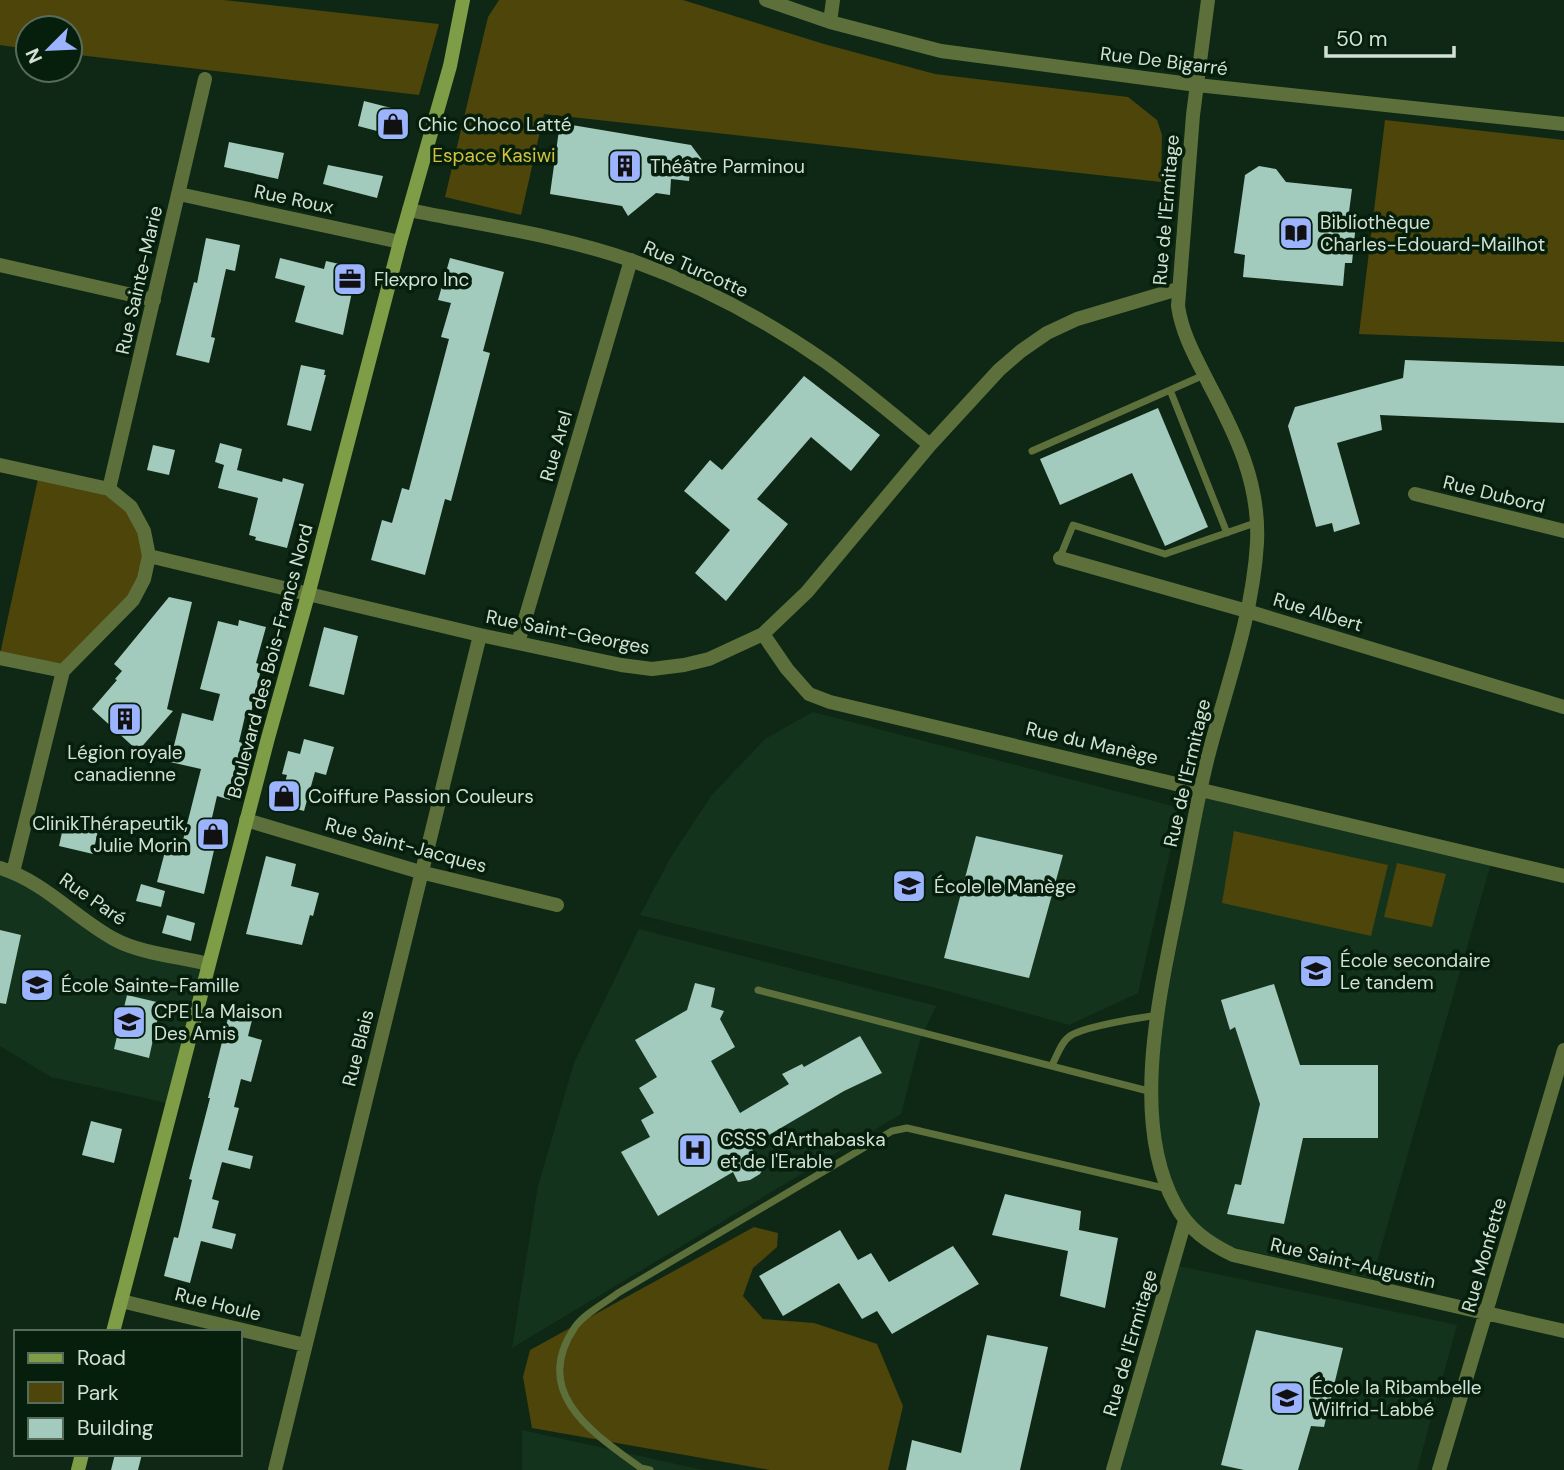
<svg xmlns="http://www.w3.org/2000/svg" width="1564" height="1470" viewBox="0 0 1564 1470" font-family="'DM Sans',sans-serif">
<rect width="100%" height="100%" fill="#0f2815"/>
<path fill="#14331c" d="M813,712l367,96 -42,185 -69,32 -125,-35 -304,-75 31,-58 40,-61 54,-57z
M1205,798l286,65 -119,416 -157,-36 -32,-32 -23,-61 -8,-72z
M0,868l117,72 91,24 -36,140 -121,-27 -51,-31z
M639,929l297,77 -16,34 -19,74 -389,234 26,-162 36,-123z
M1174,1265l283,60 -40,145h-301z
M522,1430l181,40h-181z"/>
<path fill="#4d450a" d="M0,0h224l215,24 -20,71 -349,-41v-26h-42v21l-28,-4z
M499,0h184l141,44 111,30 193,23 29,23 5,15 -1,47 -617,-68 -23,101 -76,-18 43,-180z
M1385,120l179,20v202l-205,-8z
M39,474l70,15 35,42v48l-81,92 -63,-17z
M1234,831l154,34 -17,71 -149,-33z
M1397,863l49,11 -14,53 -48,-10z
M754,1227l24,6 -1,14 -24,21 -10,28 20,23 51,4 63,21 26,62 -15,64h-118l-238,-42 -9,-51 7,-27z"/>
<path fill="#a2cabd" d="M364,101l39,10 -7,25 -38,-10z
M560,123l131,22 12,16 -13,10 -1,10 -18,-2 -1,16 -14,-2 -28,23 -6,-10 -72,-12z
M229,142l55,11 -6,26 -54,-12z
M328,165l55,11 -6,22 -54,-14z
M1259,166l17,3 10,13 66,7 -3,23 8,1 -5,50h-7l-2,23 -100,-9 2,-22 -11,-2 11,-78z
M206,238l34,7 -5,26 -9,-2 -15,68 4,1 -6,25 -33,-8 18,-73 3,1z
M280,258l44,11 2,-8 31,7 -14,67 -48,-13 10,-36 -30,-8z
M450,258l54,14 -21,79 7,2 -39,148 -6,-2 -20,76 -54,-15 11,-40 10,3 10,-35 7,2 40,-151 -8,-2 10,-34 -13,-3z
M1405,360l159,6v57l-184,-8 2,15 -45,13 23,81 -26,8 -2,-9 -16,4 -28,-101 7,-19 108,-29z
M301,365l24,5 -1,5h2l-15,56 -24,-6z
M804,376l76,59 -29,36 -40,-34 -54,62 31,25 -62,77 -31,-28 35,-43 -46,-39 26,-31 12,10z
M1158,408l50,119 -43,19 -33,-73 -72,32 -20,-46z
M220,443l22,6 -5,21 45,12 1,-4 21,6 -17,64 -32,-8 1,-3 -7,-2 9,-37 -40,-10 6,-23 -9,-3z
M153,445l22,5 -6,25 -22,-5z
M169,597l23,5 -25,107 6,2 -35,40 -46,-42 25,-29 -2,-1 7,-8 -8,-7z
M239,620l27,7 -10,36 6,2 -12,52 -5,-1 -6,26 4,1 -13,57 -13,-4 -6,26 9,2 -16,70 -47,-12 11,-42 14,4 19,-75 -31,-7 12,-49 31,8 7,-27 -20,-5 18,-68 20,5z
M324,627l34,9 -14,59 -35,-9z
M304,739l30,8 -8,28 -11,-3 -11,39 -25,-7 8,-29 -5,-1 6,-23 12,3z
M64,823l34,7 -5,24 -34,-8z
M976,836l87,19 -34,123 -85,-20z
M266,856l30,8 -5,22 28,7 -6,23 -3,-1 -8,30 -56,-11z
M141,884l24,7 -4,16 -25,-6z
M167,915l28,8 -4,18 -29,-8z
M0,930l21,5 -15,69 -6,-1z
M695,983l20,5 -4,19 13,4 -4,8 15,28 -24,14 29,52 49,-29 -7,-10 20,-10 2,3 56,-31 22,37 -38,18 -94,55 14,21 -4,7 -10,6 -12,2 -5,-10 -75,44 -37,-64 29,-15 -9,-17 13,-7 -15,-25 18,-11 -22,-37 52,-30z
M1274,984l26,81h78v73h-75l-19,86 -57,-10 8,-30 6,1 19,-81 -25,-77 -5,3 -9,-30z
M127,995l34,8 -12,55 -35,-9z
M231,1006l23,6 -6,24 14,4 -11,42 -10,-3 -7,28 5,1 -11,42 25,6 -3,13 -28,-7 -10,37 7,2 -7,27 24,6 -4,15 -31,-8 -11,42 -26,-7 10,-39 4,1 14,-58 -3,-1 21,-81h-2z
M91,1121l31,8 -8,34 -32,-8z
M1005,1194l76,17 -2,19 39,8 -13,70 -45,-12 8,-45 -76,-16z
M840,1230l18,30 13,-7 18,29 64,-36 26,38 -87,50 -15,-23 -15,8 -23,-36 -56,33 -24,-40z
M1256,1330l87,18 -19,79 -13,-1 -13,44h-54l-23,-5z
M987,1335l61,12 -28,123h-114l6,-30 49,13z
M115,1454h27l-4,16h-27z"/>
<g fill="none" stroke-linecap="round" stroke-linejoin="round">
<path stroke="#5d703c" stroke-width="7" d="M1170,390l57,143
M1032,451l172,-76
M1060,557l13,-32 92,29 90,-31
M758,990l394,102
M1052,1065c5,-9 9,-23 18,-29 15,-10 68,-18 88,-21
M650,1470l-9,-2c-48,-35 -111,-75 -66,-141 9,-13 30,-24 43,-34l274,-162 15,-3 261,61"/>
<path stroke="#5d703c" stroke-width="14" d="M766,0l64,22 111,29 256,34 367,39
M1208,0l-15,115 -15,191c4,28 18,52 31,78 27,51 51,99 48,159 -4,70 -29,139 -47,206 -13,48 -20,96 -30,144 -18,92 -52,224 -5,311 13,25 33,39 58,51l331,76
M830,22l3,-22
M179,194l221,48
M409,210c73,15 154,26 224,51 67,24 134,60 193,101 36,26 70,55 104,83
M0,265l154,35
M0,465l109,24 22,18 13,24 5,25 331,79 141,30 31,4 32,-4 25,-6 54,-25 44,-42 123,-147 69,-75 22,-19 26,-18 30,-14 101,-30
M109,489l96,-410
M1415,494l149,37
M1060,558l187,53 317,96
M763,634l24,35 22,25 21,8 734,174
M518,643l113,-383
M0,658l63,13
M246,820l174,52 137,33
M0,868c45,14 74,49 114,71 25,14 66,18 94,25
M13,872l50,-201 70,-71 11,-21 5,-23
M121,1301l184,44
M275,1470l205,-835
M1113,1470l72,-249
M1439,1470l125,-420"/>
<path stroke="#7f9d46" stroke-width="14" d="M113,1332l155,-594 40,-143 92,-353 50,-176 13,-66
M78,1470l4,-16"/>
</g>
<defs>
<g id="shop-square" transform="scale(1.75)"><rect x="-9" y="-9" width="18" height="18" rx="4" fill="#9cb4fd" stroke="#061e0c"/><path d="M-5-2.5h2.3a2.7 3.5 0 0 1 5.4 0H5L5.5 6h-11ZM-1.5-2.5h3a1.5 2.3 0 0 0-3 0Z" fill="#111"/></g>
<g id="building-square" transform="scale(1.75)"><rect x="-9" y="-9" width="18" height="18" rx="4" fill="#9cb4fd" stroke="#061e0c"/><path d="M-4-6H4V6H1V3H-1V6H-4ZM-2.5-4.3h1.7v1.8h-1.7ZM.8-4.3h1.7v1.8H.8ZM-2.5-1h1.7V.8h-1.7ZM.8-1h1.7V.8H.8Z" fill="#111"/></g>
<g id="library-square" transform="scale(1.75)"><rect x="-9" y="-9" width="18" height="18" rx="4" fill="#9cb4fd" stroke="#061e0c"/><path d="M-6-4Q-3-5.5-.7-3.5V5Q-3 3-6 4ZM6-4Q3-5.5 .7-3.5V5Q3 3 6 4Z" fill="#111"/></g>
<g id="office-square" transform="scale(1.75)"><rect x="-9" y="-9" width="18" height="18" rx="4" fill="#9cb4fd" stroke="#061e0c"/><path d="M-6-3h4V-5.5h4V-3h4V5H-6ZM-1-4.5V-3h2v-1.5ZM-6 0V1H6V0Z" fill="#111"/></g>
<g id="school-square" transform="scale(1.75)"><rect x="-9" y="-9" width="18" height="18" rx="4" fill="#9cb4fd" stroke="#061e0c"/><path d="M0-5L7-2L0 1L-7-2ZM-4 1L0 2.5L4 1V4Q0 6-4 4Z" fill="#111"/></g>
<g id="hospital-square" transform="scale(1.75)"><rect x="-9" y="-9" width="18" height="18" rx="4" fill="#9cb4fd" stroke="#061e0c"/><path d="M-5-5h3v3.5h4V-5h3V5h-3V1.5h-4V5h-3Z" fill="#111"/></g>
</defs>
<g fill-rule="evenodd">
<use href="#shop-square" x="393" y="124"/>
<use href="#building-square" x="625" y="166"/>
<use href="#library-square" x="1296" y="233"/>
<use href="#office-square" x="350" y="279"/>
<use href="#building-square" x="125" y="719"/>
<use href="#shop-square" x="284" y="796"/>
<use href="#shop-square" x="213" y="834"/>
<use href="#school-square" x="909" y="886"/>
<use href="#school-square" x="1316" y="971"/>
<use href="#school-square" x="37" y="985"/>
<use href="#school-square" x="129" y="1022"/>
<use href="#hospital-square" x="695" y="1150"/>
<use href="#school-square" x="1287" y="1398"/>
</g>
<g text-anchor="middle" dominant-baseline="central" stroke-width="7" stroke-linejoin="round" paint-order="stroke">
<g font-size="19" fill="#d2e1d4" stroke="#061e0c">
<text transform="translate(1164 61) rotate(7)">Rue De Bigarré</text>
<text transform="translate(294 199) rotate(12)">Rue Roux</text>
<text transform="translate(1166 210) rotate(-85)">Rue de l'Ermitage</text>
<text transform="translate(696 269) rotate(24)">Rue Turcotte</text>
<text transform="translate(139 280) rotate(-77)">Rue Sainte-Marie</text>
<text transform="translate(556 446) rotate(-74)">Rue Arel</text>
<text transform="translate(1494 494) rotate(14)">Rue Dubord</text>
<text transform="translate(1318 612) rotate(17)">Rue Albert</text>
<text transform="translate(568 632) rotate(11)">Rue Saint-Georges</text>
<text transform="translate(270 661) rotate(-75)">Boulevard des Bois-Francs Nord</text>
<text transform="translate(1092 743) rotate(13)">Rue du Manège</text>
<text transform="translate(1187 773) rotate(-77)">Rue de l'Ermitage</text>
<text transform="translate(406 845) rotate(15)">Rue Saint-Jacques</text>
<text transform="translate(93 899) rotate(35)">Rue Paré</text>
<text transform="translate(358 1048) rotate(-76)">Rue Blais</text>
<text transform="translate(1484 1255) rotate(-74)">Rue Monfette</text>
<text transform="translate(1353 1263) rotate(13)">Rue Saint-Augustin</text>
<text transform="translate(218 1304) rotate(14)">Rue Houle</text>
<text transform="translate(1130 1343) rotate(-74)">Rue de l'Ermitage</text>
</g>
<g font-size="19" fill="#d2e1d4" stroke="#061e0c" text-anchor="start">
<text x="418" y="124">Chic Choco Latté</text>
<text x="650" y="166">Théâtre Parminou</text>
<text x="1320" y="222">Bibliothèque<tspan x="1320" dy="22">Charles-Edouard-Mailhot</tspan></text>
<text x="374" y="279">Flexpro Inc</text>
<text x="125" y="752" text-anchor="middle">Légion royale<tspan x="125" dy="22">canadienne</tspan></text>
<text x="308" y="796">Coiffure Passion Couleurs</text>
<text x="188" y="823" text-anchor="end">ClinikThérapeutik,<tspan x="188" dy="22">Julie Morin</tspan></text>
<text x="934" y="886">École le Manège</text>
<text x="1340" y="960">École secondaire<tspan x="1340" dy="22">Le tandem</tspan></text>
<text x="61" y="985">École Sainte-Famille</text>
<text x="154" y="1011">CPE La Maison<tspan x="154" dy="22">Des Amis</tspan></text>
<text x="720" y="1139">CSSS d'Arthabaska<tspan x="720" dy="22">et de l'Erable</tspan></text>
<text x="1312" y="1387">École la Ribambelle<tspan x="1312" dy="22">Wilfrid-Labbé</tspan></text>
</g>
<g font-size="19" fill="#d3c13d" stroke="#061e0c">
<text x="494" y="155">Espace Kasiwi</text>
</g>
</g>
<rect x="14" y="1330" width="228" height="126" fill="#061e0c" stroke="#586c5c" stroke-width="2"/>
<rect x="28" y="1353" width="35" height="10" fill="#7f9d46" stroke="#586c5c" stroke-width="2"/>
<text x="77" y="1365" font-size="21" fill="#d2e1d4">Road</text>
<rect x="28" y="1382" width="35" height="21" fill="#4d450a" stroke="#586c5c" stroke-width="2"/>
<text x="77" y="1400" font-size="21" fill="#d2e1d4">Park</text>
<rect x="28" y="1418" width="35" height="21" fill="#a2cabd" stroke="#586c5c" stroke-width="2"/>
<text x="77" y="1435" font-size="21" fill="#d2e1d4">Building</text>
<g transform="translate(49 49) rotate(246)"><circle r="33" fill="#061e0c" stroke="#586c5c" stroke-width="2"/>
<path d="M0-5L12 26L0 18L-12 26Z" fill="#9cb4fd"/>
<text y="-10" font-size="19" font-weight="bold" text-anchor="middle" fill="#d2e1d4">N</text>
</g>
<path d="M1326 46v10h128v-10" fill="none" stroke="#d2e1d4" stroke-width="3.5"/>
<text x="1336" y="46" font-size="21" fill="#d2e1d4" stroke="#061e0c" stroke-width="5" paint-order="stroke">50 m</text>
</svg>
